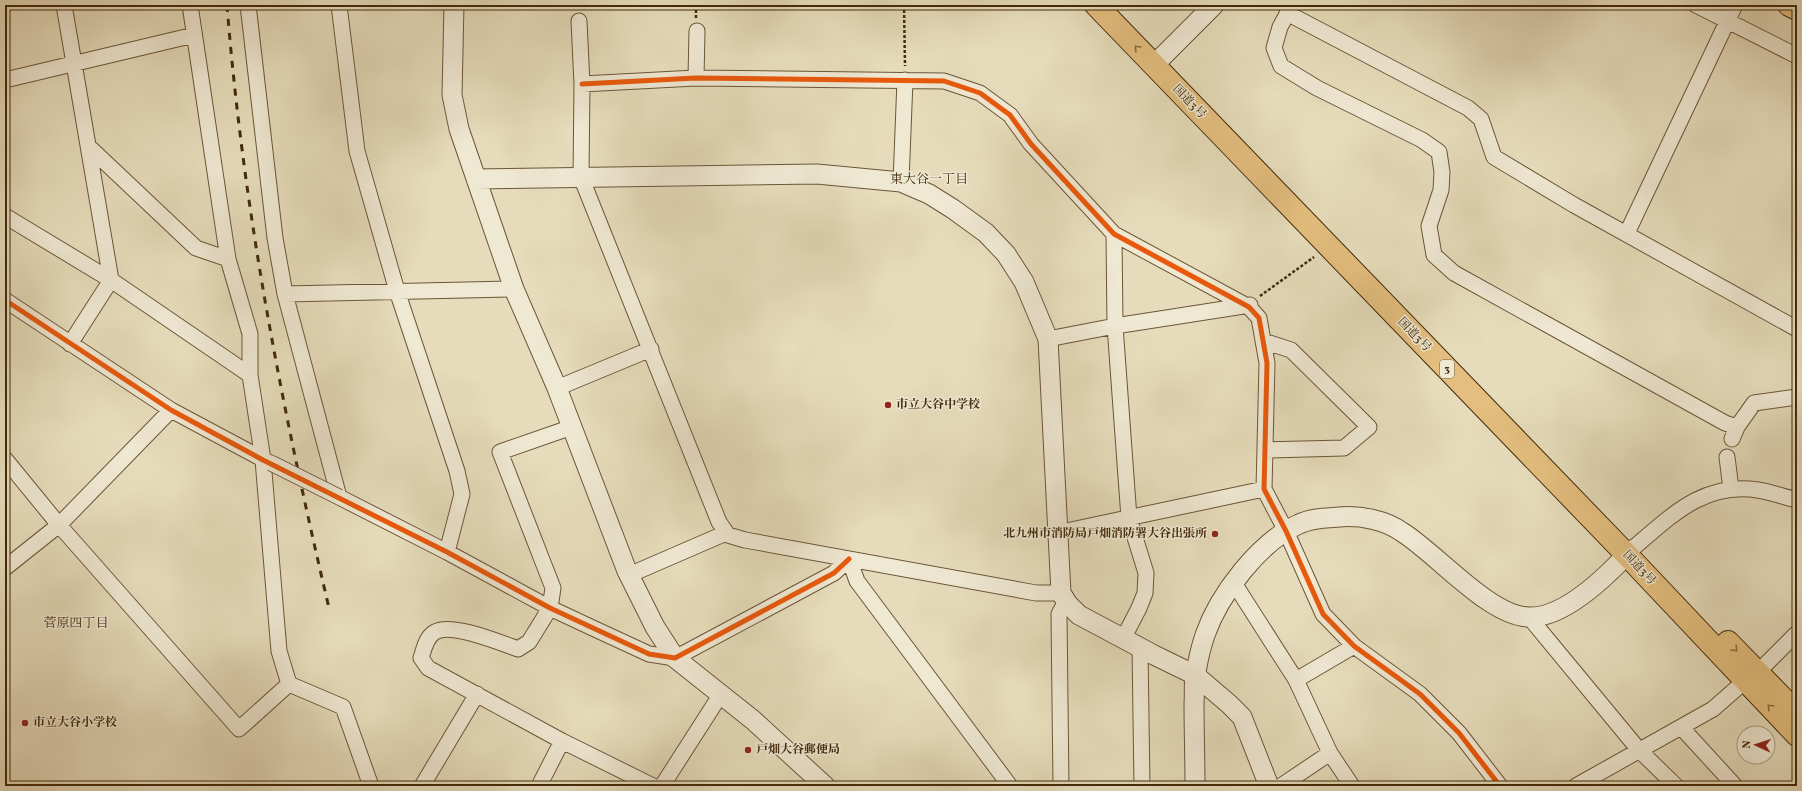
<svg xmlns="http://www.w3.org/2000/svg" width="1802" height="791" viewBox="0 0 1802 791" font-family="Vollkorn,'Noto Serif JP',serif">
<rect width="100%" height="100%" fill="#e6dcbb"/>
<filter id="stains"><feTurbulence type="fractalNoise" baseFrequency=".005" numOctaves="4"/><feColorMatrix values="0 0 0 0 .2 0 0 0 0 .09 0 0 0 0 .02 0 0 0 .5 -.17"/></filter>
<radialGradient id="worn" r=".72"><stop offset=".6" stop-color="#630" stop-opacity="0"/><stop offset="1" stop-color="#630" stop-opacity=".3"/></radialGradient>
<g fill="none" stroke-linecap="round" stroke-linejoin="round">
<g stroke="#6b5637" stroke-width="17">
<path id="minor" d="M64,5l47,275 -41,64
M190,5l38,254 22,75v41l13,85 16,191 10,33
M248,5l27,233 10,56 54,203 108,55 103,56 47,22 52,24 26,4 159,-85 15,-14
M339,5l18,146 40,140 60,180 5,23 -15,58
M1292,5l-12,22 -6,21 7,18 36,22 105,52 17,12 3,20 -1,18 -12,36 5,29 20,18 271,150 12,4
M1696,5l101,51
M1287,13l181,95 13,11 13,38 80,48 223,124
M579,21l3,63 -1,93 138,345 9,13 17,5 291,53h25
M696,78l1,-47
M5,80l189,-45
M582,84l114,-6 248,3 36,12 30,22 21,29 83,90 135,73 10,11 8,45 -3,126 22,42 37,83 31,32 66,48 39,39 41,53
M88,146l108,102 32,11
M901,182l4,-102
M5,216l106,64 139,95
M1627,233l108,-228
M1114,234l1,92 14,192 17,55 -1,20 -6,15 -16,31
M285,294l229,-5
M5,300l166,110 99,53
M1048,339l67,-13 135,-21
M1263,341l28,9 78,77 -25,21 -79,2
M557,388l94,-39
M572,427l-72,25 53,136 -3,20 -21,34 -11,7c-17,-6 -67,-27 -83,-17 -9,5 -11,17 -14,26l7,10 134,73 91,45
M1732,439l5,-12 17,-24 43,-6
M1727,457l4,32
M5,459l54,66 180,204 50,-45
M1057,533l207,-44
M1631,550c38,-32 72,-69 127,-60 13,2 26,7 39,10
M849,559l8,22 153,205
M5,568l54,-43 112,-115
M629,575l97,-42
M1234,583l62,97 34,73 22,33
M1529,617l110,133 37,36
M1140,648l2,138
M1758,672l39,-39
M1296,680l58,-34
M289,684l54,23 28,79
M1681,727l54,59
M422,786l55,-92
M539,786l23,-45
M662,786l59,-92
M1061,786l-2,-172 7,-13
M1281,786l49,-33
M1576,786l137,-77 32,-28"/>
</g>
<g stroke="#6b5637" stroke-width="21">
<path id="tertiary" d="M454,5l-2,90 7,34 55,160 43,99 70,183 28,56 20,31 78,62 72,66
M1154,65l60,-60
M476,179l341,-5 84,8 28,12 24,15 33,24 20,21 18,28 24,57 13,254 7,11 11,11 75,40 41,20 34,29 13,13 27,69
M1195,786c0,-28 -1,-55 -1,-83 1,-10 -1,-21 2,-31 2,-12 5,-25 9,-37 14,-40 54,-93 94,-111 12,-6 27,-6 40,-7 21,-2 46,3 63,15 34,21 88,85 127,85 36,1 79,-42 102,-67"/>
</g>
<g stroke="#422a0b" stroke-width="24">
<path id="primary" d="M1789,5l8,4"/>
</g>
<g stroke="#422a0b" stroke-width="24">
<path id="trunk" d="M1096,5l531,550 170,180
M1728,642l69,71"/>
</g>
<path stroke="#422a0b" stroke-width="2.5" stroke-dasharray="3 2" stroke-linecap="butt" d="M696,5v13
M904,5l1,61
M1260,296l54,-39"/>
<use href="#minor" stroke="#efe8d3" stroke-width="15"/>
<use href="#tertiary" stroke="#efe8d3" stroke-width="19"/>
<use href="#primary" stroke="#e3be7e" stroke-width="22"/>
<use href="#trunk" stroke="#e3be7e" stroke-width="22"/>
<path stroke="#422a0b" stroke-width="3" stroke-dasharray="7 7" stroke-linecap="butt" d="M227,5c16,204 55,404 102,603"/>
<g stroke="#6b5637" stroke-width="17" stroke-linecap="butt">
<path id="minor-bridge" d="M271,463l68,34"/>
</g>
<use href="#minor-bridge" stroke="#efe8d3" stroke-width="15"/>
<g stroke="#efe8d3" stroke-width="8">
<path id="cycleway" d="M582,84l114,-6 248,3 36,12 30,22 21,29 83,90 135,73 10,11 8,45 -3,126 22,42 37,83 31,32 66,48 39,39 41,53
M5,300l166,110 92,50 184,92 103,56 99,46 26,4 159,-85 15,-14"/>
</g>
<use href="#cycleway" stroke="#e8590c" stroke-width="5"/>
</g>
<defs><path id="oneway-chevron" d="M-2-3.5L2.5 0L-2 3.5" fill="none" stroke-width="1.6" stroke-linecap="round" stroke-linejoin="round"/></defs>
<g stroke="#8a6d3f">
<use href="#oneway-chevron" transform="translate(1137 48) rotate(-134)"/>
<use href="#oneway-chevron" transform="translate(1735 649) rotate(46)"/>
<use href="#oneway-chevron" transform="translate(1770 707) rotate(-134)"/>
</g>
<g fill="#8f2418" stroke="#efe8d3" stroke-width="1.5">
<circle cx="888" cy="405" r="4"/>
<circle cx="1215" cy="534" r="4"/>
<circle cx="25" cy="723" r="4"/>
<circle cx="748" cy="750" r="4"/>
</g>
<g text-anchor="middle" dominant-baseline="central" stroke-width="3" stroke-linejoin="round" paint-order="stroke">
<rect fill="#efe8d3" stroke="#766347" stroke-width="1" x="1440" y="360" width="14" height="18" rx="3"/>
<g font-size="11" font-weight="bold" fill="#422a0b">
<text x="1447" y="369">3</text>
</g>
<g font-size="12" fill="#422a0b" stroke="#efe8d3">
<text transform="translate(1189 102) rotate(46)">国道3号</text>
<text transform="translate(1414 335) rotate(46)">国道3号</text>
<text transform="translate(1639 568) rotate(47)">国道3号</text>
</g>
<g font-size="12" font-weight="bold" fill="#422a0b" stroke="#efe8d3" text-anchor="start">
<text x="896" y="405">市立大谷中学校</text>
<text x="1207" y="534" text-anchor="end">北九州市消防局戸畑消防署大谷出張所</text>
<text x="33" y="723">市立大谷小学校</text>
<text x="756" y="750">戸畑大谷郵便局</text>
</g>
<g font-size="13" fill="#422a0b" stroke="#efe8d3">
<text x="929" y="180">東大谷一丁目</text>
<text x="76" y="624">菅原四丁目</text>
</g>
</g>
<rect width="1802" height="791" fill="none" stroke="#e6dcbb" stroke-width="20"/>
<rect x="6" y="6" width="1790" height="779" fill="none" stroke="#422a0b" stroke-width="2"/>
<rect x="10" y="10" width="1782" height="771" fill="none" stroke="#422a0b"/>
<g transform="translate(1756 745) rotate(273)"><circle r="19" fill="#efe8d3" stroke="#aa9c83"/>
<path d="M0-3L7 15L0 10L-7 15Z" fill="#8f2418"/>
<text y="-6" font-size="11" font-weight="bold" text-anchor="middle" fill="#422a0b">N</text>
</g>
<rect width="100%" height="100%" filter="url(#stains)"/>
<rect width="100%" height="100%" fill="url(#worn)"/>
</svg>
